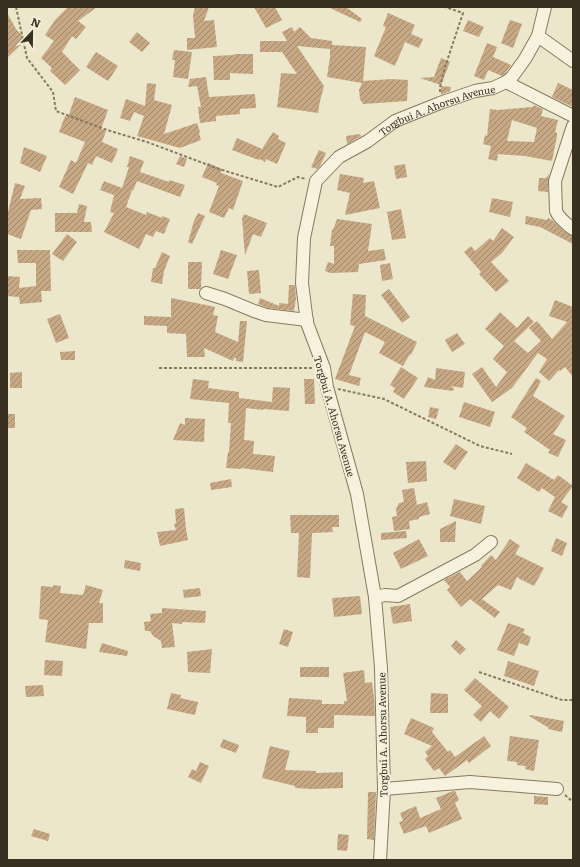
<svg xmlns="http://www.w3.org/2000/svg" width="580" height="867" viewBox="0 0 580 867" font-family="Literata,serif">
<defs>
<pattern id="building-hatch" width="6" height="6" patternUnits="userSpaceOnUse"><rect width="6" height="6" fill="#c6a884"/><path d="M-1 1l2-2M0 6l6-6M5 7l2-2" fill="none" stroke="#a2896c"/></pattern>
</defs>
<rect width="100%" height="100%" fill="#ece6cb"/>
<path fill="url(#building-hatch)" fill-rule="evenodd" d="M68,7h29l-19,14 8,6 -10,12 -4,-3 -10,16 18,18 -15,15 -15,-14 2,-3 -11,-10 13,-17 -9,-6 10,-15z
M195,7h14l-5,14 10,-1 3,27 -30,3v-12h8l-2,-23z
M254,7h21l7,13 -16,8z
M328,7h18l16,12 -2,3z
M7,13l9,16 10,11 -19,18z
M388,13l27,12 -4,9 12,5 -4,9 -14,-6 -10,24 -21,-10 12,-29 -3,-1z
M468,20l16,7 -5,10 -16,-6z
M510,20l12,4 -9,24 -12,-5z
M292,27l2,5 6,-5 11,11 21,3v4l34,2 -3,34 29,-2 16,1 -1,21 -44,3 -3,-5 -1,-9 3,-7 -35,-6 3,-20v-8l-33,-3 27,40 -4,15 -2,12 -41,-6 2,-15 2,-19 16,1 -15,-22h-22v-11h27l-5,-9z
M137,32l13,11 -8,9 -13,-10z
M487,43l10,4 -4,10 18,8 -5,7 -4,4 -14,-6 -4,10 -10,-4z
M174,50l18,2 -4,27 -15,-2 2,-17h-3z
M96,52l22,14 -10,15 -22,-14z
M234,54h19v20l-23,-1v7h-16l-1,-24 21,-1z
M441,58l9,4 -9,23 -21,-7 14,-1z
M206,77l3,20 46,-3 1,14 -16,1v5l-24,2v5l-16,2 -2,-16h3l-4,-21 -9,1 2,-8z
M147,83l9,1 -2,16 18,5 -8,29 33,-11 3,9 -1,1 2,7 -21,8 -43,-12 7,-20 -10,-4 -4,9 -10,-3 6,-19 19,7z
M558,83l15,7v17l-21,-10z
M441,86l10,1 -1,4 -9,4z
M75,97l33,13 -7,19 5,2 -4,11 16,7 -6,14 -16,-7 -4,9 -4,-2 -15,31 -14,-7 12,-27 5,3 9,-21 -26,-10 6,-16 3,1z
M533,105l10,4 -2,7 17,4 -3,12 2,1v3l-5,25 -27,-5 -27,-2 -1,7 -9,-2 3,-13 -8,-2 2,-9 2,1 3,-27 7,1 36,-3zM512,120l25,8 -3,14 -27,-1z
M273,132l6,4 -1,3 8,4 -9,21 -11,-5 -1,3 -5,-3 -1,1 -27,-10 5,-12 25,11z
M360,134l1,2 -14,8 -1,-8z
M24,147l23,9 -7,16 -20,-9z
M319,150l7,3 -6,13 -3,3 -6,-2z
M130,156l14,5 -4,11 29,10v-2l16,5 -5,12 -43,-16 -4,10 -1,-1 -6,17 20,8 1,-3 15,6v-2l8,3 -6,15 -8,-3 -3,6 -7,-3 -7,15 -35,-17 10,-19 -4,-1 4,-17 -14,-5 4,-9 18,7 7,-21h-2z
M180,156l7,3 -3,8 -8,-3z
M208,163l14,6 -1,4 22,8 -10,29 -4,-2 -5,10 -15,-6 10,-26 -3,-1 1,-2 -15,-6z
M405,164l2,13 -11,2 -2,-13z
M340,174l24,4 -1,5 11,-2 6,27 -35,7 5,-22 -13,-3z
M549,174l-1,7v11l-10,-1 1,-13h7z
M15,183l10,3 -5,13 21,-1 1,11 -11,1 -10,29 -14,-5v-18z
M492,198l21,4 -3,15 -21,-5z
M79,204l8,2 -3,16h7l1,10h-37v-19h22z
M401,209l5,29 -14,2 -5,-28z
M198,213l7,3 -13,28 -4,-2 6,-21z
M244,214l23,9 -6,14 -8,-3 -8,21 -2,-23 1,-2h-1l-1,-11z
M526,216l21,4 1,-2 4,2 12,11 5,4 4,1v8l-33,-17 -15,-3z
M337,219l35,5 -4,27 16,-2 2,11 -27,4 -1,8 -28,1 -5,-2 3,-9 6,2v-18h-4l2,-17 1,1z
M502,228l12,9 -12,16 -11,9 18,19 -13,11 -17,-18 2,-2 -17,-20 7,-6 4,5 15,-13 3,3z
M67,234l10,8 -14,19 -11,-7z
M17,250h33l1,41h-10l1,11 -22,2 -1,-7 -12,-1v-20l13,1 -1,11 17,-2v-23h-18z
M221,250l16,5 -9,24 -15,-5z
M162,252l8,4 -6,15 -2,13 -11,-2 2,-14h2z
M188,262h14l-1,25 -1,2h-12z
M390,263l3,16 -11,2 -2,-16z
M259,270l2,23 -12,1 -2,-23z
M289,285h6l1,13 -2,13 -26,-3 -10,-4 2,-6 19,8v-3l9,1z
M389,289l21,28 -8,6 -21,-28z
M353,294l13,1 -1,21 52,26 -6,13 -1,-1 -7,12 -24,-13 6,-11 -20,-10 -16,43 12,3 -2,8 -24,-7 20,-53 -5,-1z
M171,298l30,6v2l1,-2 13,3 -2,8 5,1 -3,16 23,10 2,-21h7l-4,41 -7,-1v-3h-2l-1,3 -29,-13 1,9h-18l-1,-23 -19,-1v-7l-23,-1v-9l27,1z
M555,300l18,7v70l-8,-10 -5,4 -1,-1 -10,11 -10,-9 8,-13 -9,-6 -26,35 -20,14 -20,-28 10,-7 14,20 11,-15 -14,-13 11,-13 -19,-17 15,-17 17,16 11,-12 6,6 -20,19 14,12 13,-12 -12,-13 8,-7 15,18 15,-17 -18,-6z
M60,314l9,24 -13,5 -9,-24z
M457,333l8,11 -13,8 -7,-12z
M75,351v9h-14l-1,-8z
M401,367l17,11 -14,21 -11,-7 2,-4 -5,-3z
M436,368l29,4 -2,16 -12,-2 3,3 -1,2 -29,-4 4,-10 7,3z
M22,372v16h-12v-15z
M536,378l5,3 -8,15 32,20 -12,18 13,6 -8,17 -10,-4 2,-3 -26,-18 3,-4 -16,-11z
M193,379l16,2 -1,7 31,4v6l33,4 1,-15 17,1 -1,23 -26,-2v1l-17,-2 -2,32 10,1 -1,13 22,2 -2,16 -32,-4v1l-15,-1 2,-16h1l2,-29h-3l1,-20 -39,-4z
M304,379h10l1,25h-10z
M464,402l31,10 -5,15 -31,-10z
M430,407l9,2 -3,10 -8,-2z
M7,414h8v14h-8z
M185,418l20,1 -1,23 -31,-2 7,-17 5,2z
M456,444l12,8 -13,18 -12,-8z
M426,461l1,20 -19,2 -2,-21z
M526,463l28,17 4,-5 15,11 -12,16 7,4 -6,12 -14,-7 7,-14 -13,-9 -3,4 -22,-14z
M231,479l1,8 -21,3 -1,-7z
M414,488l3,17 10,-3 3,12 -11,3v2l-10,2 1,8 -16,2 -2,-14 5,-1 -1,-7 3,-6 5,-1 -2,-12z
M454,499l31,7 -4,18 -31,-8z
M184,508l2,21 2,11 -28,6 -3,-14 19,-2 -2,-6 2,-1 -1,-14z
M290,515h49v12h-7l1,5 -21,1 -2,45 -13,-1 2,-44h-8z
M456,521l-1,21h-15v-13z
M406,531l1,7 -26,2v-7z
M556,538l11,5 -5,13 -11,-5z
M419,539l9,17 -27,13 -8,-16z
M510,539l10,7 -5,8 29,14 -10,18 -10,-5v-2l-1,2 -6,-4 -6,13 -13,-5 -16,14 18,13 -5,6 -25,-19 -9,8 -14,-17 3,-3 -6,-7 16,-8 7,9 15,-14 -1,-1 10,-11 5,5z
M125,560l16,3 -1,8 -16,-3z
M53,585l8,1 -1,7 23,2 3,-10 17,5 -4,13h4v20h-14l-3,26 -41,-7 3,-22 -9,-1 2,-33 12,1z
M200,588l1,8 -17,2 -1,-8z
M360,596l2,18 -28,3 -2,-19z
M410,604l2,17 -19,3 -3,-17z
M162,608l44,3 -1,12 -23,-1v2l-10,-1 3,24 -13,1 -1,-7 -8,-5 -3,-5h-5l-1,-9 7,-1 -1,-7 12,-1z
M508,623l17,6 -2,4 8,4 -3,9 -9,-3 -5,13 -17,-6z
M284,629l9,3 -5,15 -9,-3z
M456,640l10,9 -6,6 -9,-9z
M102,643l26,8 -1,5 -28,-4z
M212,649l-2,24 -22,-1 -1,-20z
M45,660l18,1 -1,15 -18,-1z
M508,661l31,10 -5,15 -30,-10z
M300,667h29v10h-29z
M364,670l1,13 7,-1 2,16 1,18 -41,-1v13h-16v5h-12v-16l-19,-1 2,-18 33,2v4h22v-3h3l-4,-28z
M475,678l34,29 -10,12 -9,-8 -9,11 -8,-7 9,-9 -18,-16z
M43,685l1,11 -18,1 -1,-11z
M171,693l10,2 -1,3 18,4 -3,13 -28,-6z
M431,693l17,1v19h-18z
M530,715l34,6 -2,11 -14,-3 1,-1 -20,-12z
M411,718l23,10 -2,4 16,20 2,-2 5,7 29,-21 7,10 -22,17 -2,-3 -22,16 -6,-8 -5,3 -9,-12 3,-3 -3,-4 7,-6 -28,-12z
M510,736l29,4 -5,31 -9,-2 1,-3 -9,-1v-3l-10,-1z
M223,739l16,6 -3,8 -16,-6z
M270,746l20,5 -5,19 31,1v2l27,-1v16l-31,1 -17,-1v-2l-33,-8z
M200,762l9,4 -8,17 -13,-6 4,-8 4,2z
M453,791h2l4,9 -4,3 7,16 -33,14 -3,-7 -22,8 -5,-12 4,-1 -3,-8 16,-7 4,12 21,-9 -5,-11z
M368,792h8l-2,48 -7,-1z
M534,796l14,1v8l-14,-1z
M34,829l16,5 -2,7 -17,-5z
M338,834l11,1 -2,16 -10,-1z"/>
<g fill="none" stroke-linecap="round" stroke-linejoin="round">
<g stroke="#877a60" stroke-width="14">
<g id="minor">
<path d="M538,36l35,25"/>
<path d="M506,82l67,34"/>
<path d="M573,126l-18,55 1,30c3,8 11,13 17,18"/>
<path d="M206,293l19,6 29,12 12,4 41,5"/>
<path d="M375,597l10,-2 13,1 77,-41 16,-13"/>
<path d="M384,789l86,-7 87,7"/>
<path id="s1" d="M380,860l4,-71 -3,-121 -6,-71 -18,-103 -30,-107 -3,-19 -17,-45 -5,-40 2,-45 12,-57 23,-24 29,-16 27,-20 45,-18 35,-12 18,-3 13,-6 6,-5 13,-18 13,-23 7,-29"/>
</g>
</g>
<path stroke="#877a60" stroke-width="2" stroke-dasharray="3 2" stroke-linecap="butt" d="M16,7l11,51 26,34 3,19 51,19 40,12 72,27 59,18 20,-10 8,2
M440,92v-5l5,-20 18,-54 -18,-6
M159,368h153
M338,389l46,10 96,47 32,8
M479,672l83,28h11v-2
M565,795l8,7"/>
<use href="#minor" stroke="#f7f2de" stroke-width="12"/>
</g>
<g text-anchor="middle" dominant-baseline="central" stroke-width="4" stroke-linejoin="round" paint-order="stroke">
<g font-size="10" fill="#393022" stroke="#f4efda">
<text stroke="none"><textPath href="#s1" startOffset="833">Torgbui A. Ahorsu Avenue</textPath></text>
<text transform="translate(335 416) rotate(74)">Torgbui A. Ahorsu Avenue</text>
<text transform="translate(382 735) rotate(-91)">Torgbui A. Ahorsu Avenue</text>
</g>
</g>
<rect width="580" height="867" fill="none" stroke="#393022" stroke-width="16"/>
<g transform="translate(32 32) rotate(22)" stroke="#f4efda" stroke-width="3" paint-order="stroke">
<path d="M0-3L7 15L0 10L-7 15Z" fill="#393022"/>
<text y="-6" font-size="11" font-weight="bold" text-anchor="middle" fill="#393022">N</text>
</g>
</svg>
